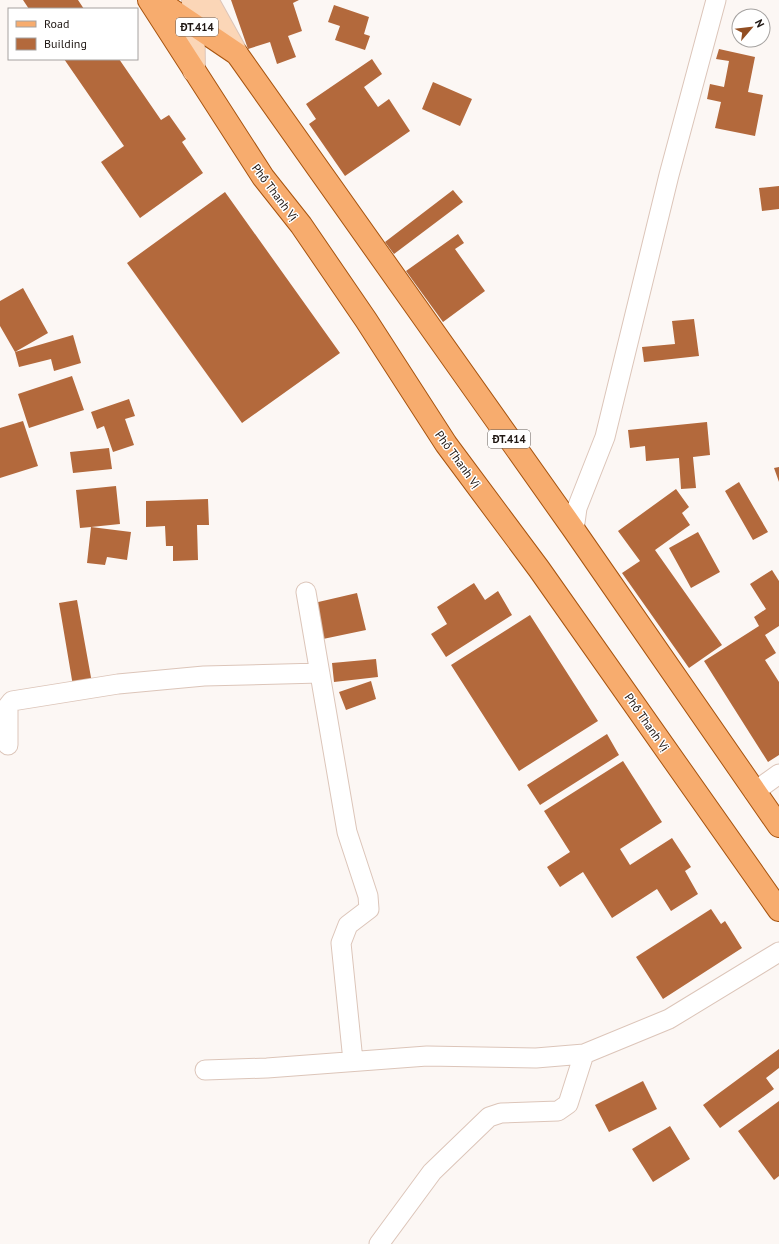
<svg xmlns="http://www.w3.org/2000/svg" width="779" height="1244" viewBox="0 0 779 1244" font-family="'PT Sans',sans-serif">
<rect width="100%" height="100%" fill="#fcf7f4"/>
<path fill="#b3693c" d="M23,0h55l6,9h-55z
M231,0h68l-6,3 9,28 -14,5 8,21 -19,7 -7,-22 -22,7z
M334,5l35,12 -5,17 6,2 -5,14 -30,-10 5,-14 -12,-4z
M719,49l36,8 -7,35 15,3 -8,41 -40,-8 6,-26 -14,-3 3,-15 14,3 5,-26 -13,-2z
M64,59h55l42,61 8,-5 17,24 -4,3 21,31 -63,45 -39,-56 23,-16z
M372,59l10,15 -18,13 14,20 11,-8 21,32 -65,45 -36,-52 7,-5 -10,-15z
M433,82l39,17 -12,27 -38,-17z
M779,186v23l-17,2 -3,-23z
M453,190l10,12 -69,52 -9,-12z
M225,192l115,161 -98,70 -115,-160z
M458,234l6,9 -9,6 30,42 -42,31 -37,-51z
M23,288l25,45 -33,19 -15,-26v-25z
M694,319l5,37 -55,6 -2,-15 33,-3 -3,-23z
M73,335l8,28 -27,8 -3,-12 -32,8 -4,-15z
M72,376l12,34 -55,18 -11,-34z
M129,399l6,17 -10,3 9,26 -21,7 -9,-26 -7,3 -6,-17z
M23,421l15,45 -38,12v-50z
M707,422l3,33 -17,2 3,31 -15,1 -2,-31 -33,3 -1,-15 -15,2 -2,-18z
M109,448l3,21 -39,4 -3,-21z
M779,467v15l-5,-14z
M739,482l29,50 -15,8 -28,-49z
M116,486l4,38 -29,3 40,5 -4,28 -20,-3 -2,8 -18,-2 4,-36 -11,1 -4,-38z
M676,489l13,18 -7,6 8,12 -35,25 67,95 -33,23 -67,-95 18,-12 -22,-30z
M208,499l1,26h-12l1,35 -25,1v-15h-7l-1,-20 -19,1v-26z
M698,532l22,40 -29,16 -22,-40z
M772,570l7,11v45l-14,9 11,18 -11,7 14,22v73l-11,7 -64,-101 55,-35 -5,-9 12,-8 -16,-25z
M474,583l11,17 13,-9 14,24 -66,42 -15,-23 16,-10 -10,-17z
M357,593l9,37 -43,9 -9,-36z
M77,600l15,83 -19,3 -14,-83z
M530,615l68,106 -79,50 -68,-106z
M376,659l2,18 -44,5 -2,-19z
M371,681l5,18 -30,11 -7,-18z
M607,734l12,21 -79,50 -13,-20z
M623,761l39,61 -42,27 10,16 42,-27 19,29 -6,4 13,23 -27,17 -14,-22 -45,29 -29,-46 -23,15 -13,-20 23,-15 -26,-41z
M711,909l10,15 4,-3 17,27 -79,51 -27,-42z
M779,1049v19l-13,10 8,11 -54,39 -17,-23z
M643,1081l14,28 -48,23 -14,-27z
M779,1101v75l-5,4 -36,-49z
M670,1126l20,33 -37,23 -21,-33z"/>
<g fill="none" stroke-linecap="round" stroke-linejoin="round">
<g stroke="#dcc5b9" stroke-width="21">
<path id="street" d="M574,530l3,-22 28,-71 64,-262 47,-175
M306,592l41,240 21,64 1,13 -21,16 -7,18 12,118
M8,745v-39l4,-5 106,-17 86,-8 116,-3
M754,792l25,-18
M205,1070l62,-2 160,-12 109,2 48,-4 85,-35 110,-67
M379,1244l53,-72 57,-55 12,-4 57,-2 10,-7 16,-50"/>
</g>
<g stroke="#dcc5b9" stroke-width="24">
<path id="secondary" d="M193,0l1,71
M207,0l30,54"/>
</g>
<g stroke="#a7540f" stroke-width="24">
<path id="primary" d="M149,0l114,177 38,48 65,95 80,124 93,125 240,341
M157,0l80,54 337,476 205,296"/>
</g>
<use href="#street" stroke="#fff" stroke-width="19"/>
<use href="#secondary" stroke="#fbd6b7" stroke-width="22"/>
<use href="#primary" stroke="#f7ac6e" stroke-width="22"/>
</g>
<g text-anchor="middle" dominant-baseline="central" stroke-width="3" stroke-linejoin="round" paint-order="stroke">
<g fill="#fff" stroke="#625c59" stroke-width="1">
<rect x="176" y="18" width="42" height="18" rx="3"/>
<rect x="488" y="430" width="42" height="18" rx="3"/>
</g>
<g font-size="11" font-weight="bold" fill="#1e1612">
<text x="197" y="27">ĐT.414</text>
<text x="509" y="439">ĐT.414</text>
</g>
<g font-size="12" fill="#1e1612" stroke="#fff">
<text transform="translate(275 192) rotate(53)">Phố Thanh Vị</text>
<text transform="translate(458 459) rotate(54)">Phố Thanh Vị</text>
<text transform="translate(647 722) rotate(55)">Phố Thanh Vị</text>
</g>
</g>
<rect x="8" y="8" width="130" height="52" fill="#ffffff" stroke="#a5a2a0"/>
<rect x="16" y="21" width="20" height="6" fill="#f7ac6e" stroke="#a5a2a0"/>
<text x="44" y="28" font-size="12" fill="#1e1612">Road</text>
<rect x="16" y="38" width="20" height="12" fill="#b3693c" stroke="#a5a2a0"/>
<text x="44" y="48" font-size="12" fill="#1e1612">Building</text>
<g transform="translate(751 28) rotate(62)"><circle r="19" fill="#ffffff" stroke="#a5a2a0"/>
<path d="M0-3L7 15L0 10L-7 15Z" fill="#924e22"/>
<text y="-6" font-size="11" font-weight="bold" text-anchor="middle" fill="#1e1612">N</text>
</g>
</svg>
